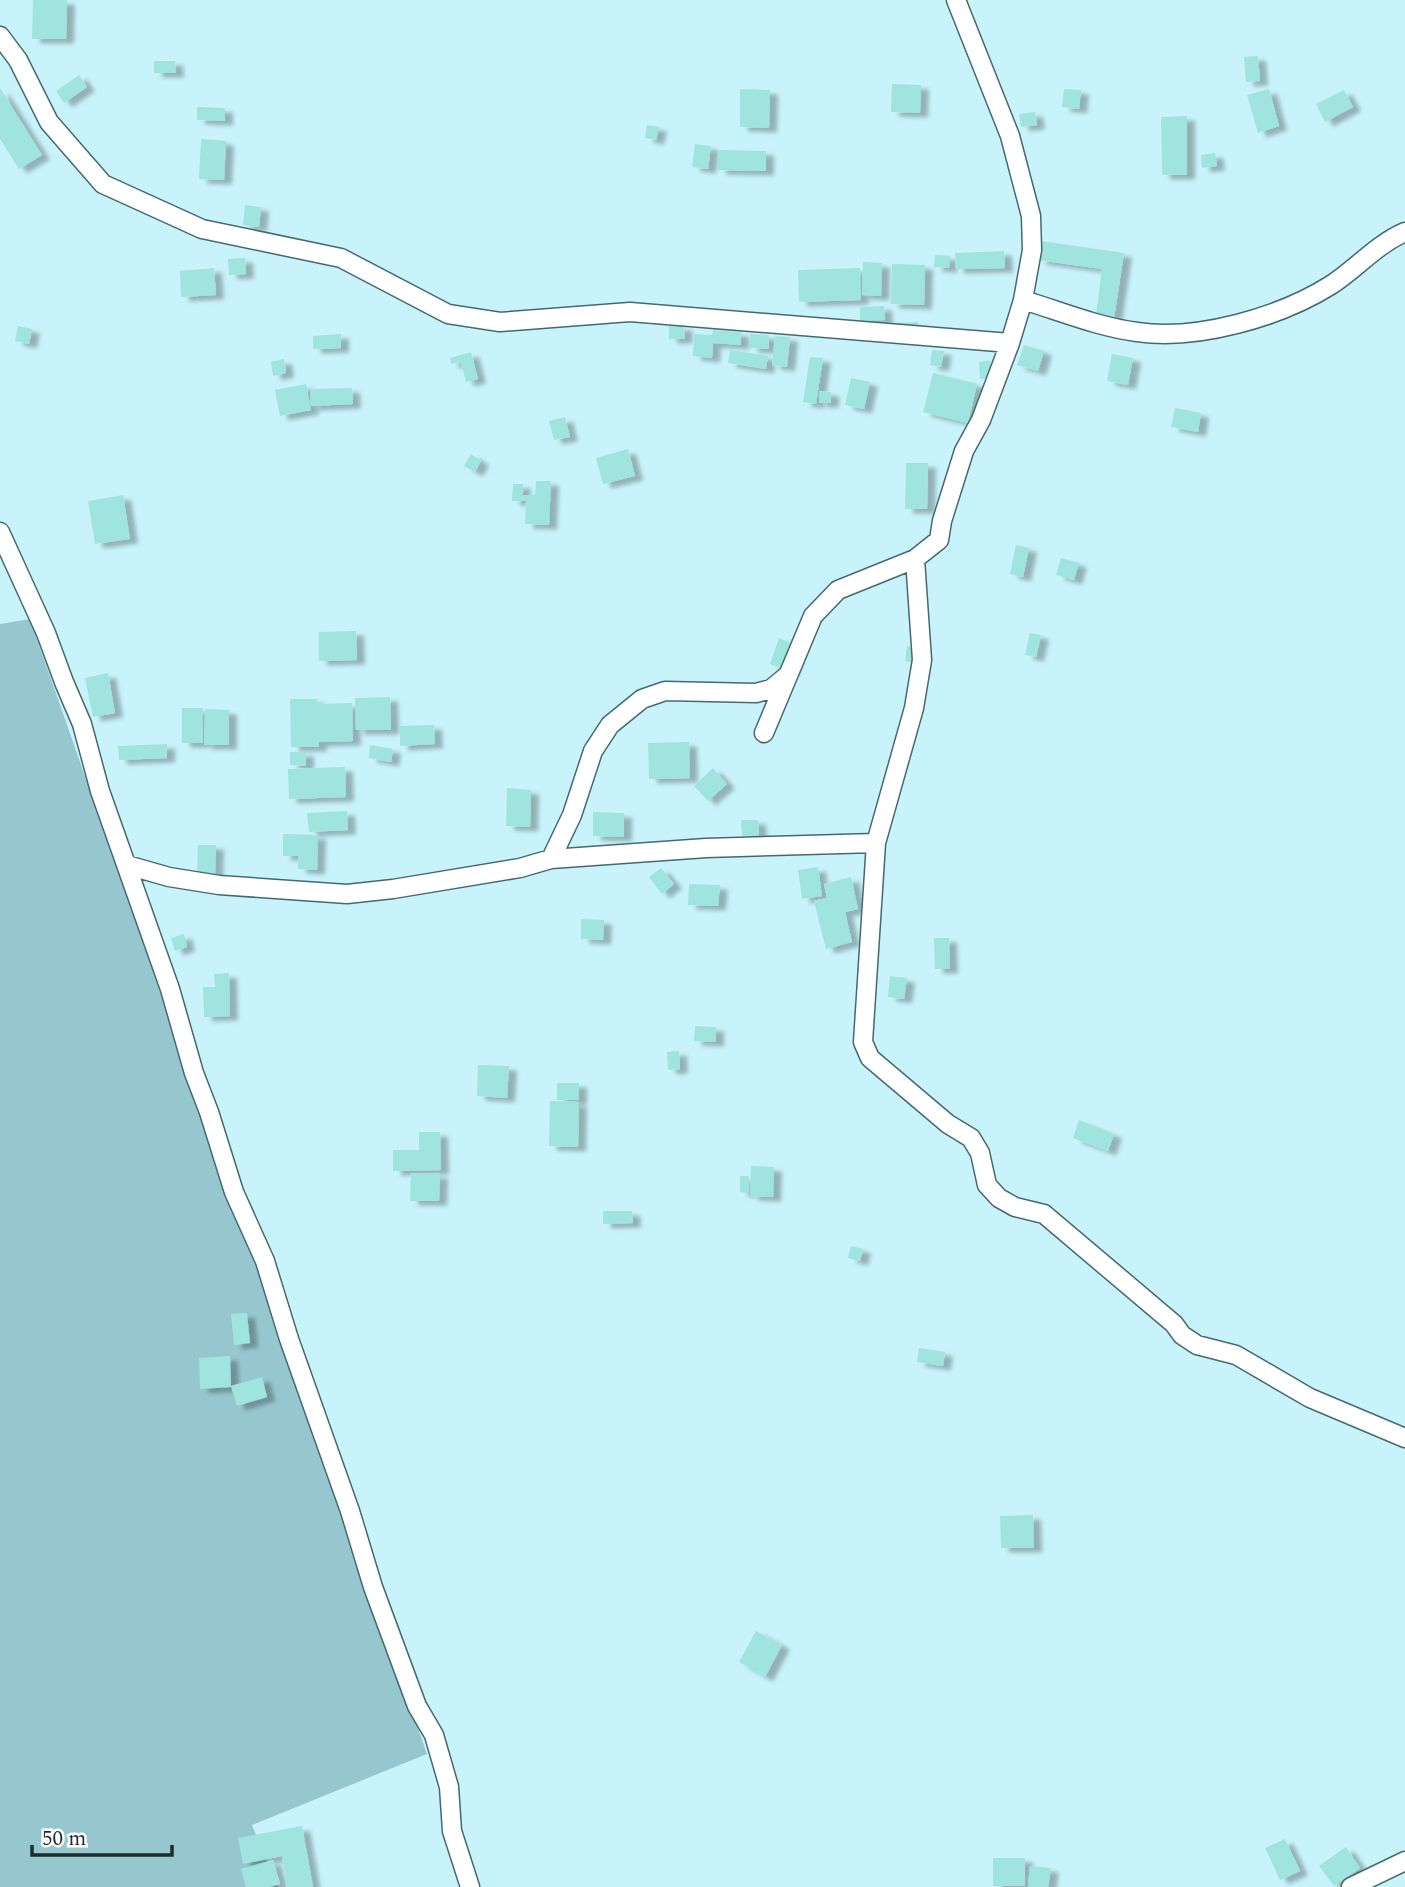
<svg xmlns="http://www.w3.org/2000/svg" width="1405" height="1887" viewBox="0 0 1405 1887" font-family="Spectral,serif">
<defs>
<filter id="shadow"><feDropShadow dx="8" dy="4.5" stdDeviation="2" flood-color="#0004"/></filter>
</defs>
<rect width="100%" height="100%" fill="#c9f3fa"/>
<path fill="#97c7ce" d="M30,619l397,1135 -175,71 26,62h-278v-1263z"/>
<path fill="#9fe4df" filter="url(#shadow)" d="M33,0h34l-1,39h-34z
M1258,56l2,25 -14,1 -2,-25z
M154,61h21l1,12h-22z
M79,75l8,12 -23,16 -8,-12z
M892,84l29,1 -1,28 -29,-1z
M0,88l42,67 -23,14 -19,-30z
M740,89l30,1 -1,38 -29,-1z
M1064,89l17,1 -2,19 -17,-2z
M1269,89l10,37 -21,7 -11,-38z
M1344,90l9,17 -28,15 -9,-18z
M197,107l28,1v13l-28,-1z
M1035,112l2,13 -16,2 -2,-13z
M1187,116v59h-25l-1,-58z
M647,125l12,2 -3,13 -11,-2z
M201,139l25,2 -2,39 -25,-1z
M695,144l16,2 -3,23 -16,-2z
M718,150l48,1v20l-48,-1z
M1215,153l2,13 -15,2 -1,-13z
M245,205l16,2 -2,20 -16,-2z
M1041,241l83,12 -11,72 -18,-3 7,-53 -64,-9z
M1004,251l1,17 -49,1 -1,-16z
M935,255l15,1 -1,12 -15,-1z
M245,258l1,16 -17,1 -1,-16z
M863,262l19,1 -1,33 -19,-1z
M892,264l33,1 -1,40 -33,-1z
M214,268l2,27 -35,2 -1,-26z
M860,268l1,32 -62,2 -1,-32z
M884,306l1,14 -25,1v-14z
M918,322v14l-25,1 -1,-14z
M18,326l14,3 -3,15 -14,-3z
M669,326h15l1,13h-16z
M713,330l28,2v13l-28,-2 -1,15 -19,-2 1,-22 18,1z
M341,334v14l-28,1v-13z
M750,334l19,1v14l-19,-1z
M775,336l15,1 -3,30 -15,-2z
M1024,345l20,6 -6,20 -21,-6z
M730,350l38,6 -2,13 -38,-6z
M932,350l12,1 -3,16 -11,-2z
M471,352l7,27 -12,3 -5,-20 -10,2 -1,-6z
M1112,354l21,4 -5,27 -21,-4z
M810,357l13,1 -7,46 -13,-2z
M284,359l2,14 -13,3 -2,-14z
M990,360l2,18 -12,1 -1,-17z
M933,373l44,11 -9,39 -45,-11z
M851,378l19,4 -6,27 -19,-4z
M306,384l5,26 -31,6 -5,-26z
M352,388l1,16 -42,2 -1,-17z
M819,391l12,1v11h-12z
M1175,408l26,5 -3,19 -27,-5z
M565,417l5,20 -16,3 -5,-19z
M628,449l7,27 -32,8 -7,-26z
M471,454l10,7 -6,11 -11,-6z
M906,463h22l-1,46h-22z
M536,481h15l-2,44 -24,-1 1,-23h-14l1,-17h10l-1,11h13z
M123,495l7,44 -35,5 -7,-43z
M1016,545l13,3 -6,29 -13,-3z
M1061,558l18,5 -5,17 -18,-5z
M356,631l1,29 -38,1v-29z
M1030,633l11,2 -5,22 -11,-2z
M779,638l20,8 -9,25 -20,-7z
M907,646l13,3 -2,15 -13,-3z
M108,673l7,40 -22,4 -8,-39z
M390,697l1,33h-35l-1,-32z
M290,699h27l1,5 34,-1 1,38 -34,1v5h-28z
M182,708h21v35h-21z
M205,709l24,1v35h-25z
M434,725l1,19 -35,2v-20z
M689,742l1,36 -41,1 -1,-36z
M167,744v14l-48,2 -1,-14z
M370,745l23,4 -2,13 -22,-4z
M290,752h16v14l-16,-1z
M345,767l1,30 -57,2 -1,-30z
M713,768l14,16 -19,17 -14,-15z
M507,788l24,2 -1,37 -24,-1z
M347,811l1,19 -39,2 -2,-19z
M593,812l31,1v24l-31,-1z
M741,820h17l1,15 -17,1z
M283,834l35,1 -1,35 -19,-1v-13h-15z
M198,845h18l-1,29 -18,-1z
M818,867l4,29 -20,3 -4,-29z
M661,868l13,16 -12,10 -13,-17z
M851,877l7,32 -13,3 7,30 -26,7 -12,-48 13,-3 -3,-14z
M689,884l31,1 -2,21 -30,-1z
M581,919l23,1 -1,20 -22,-1z
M184,934l3,13 -12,4 -4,-13z
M934,938h15l1,31h-15z
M229,973l1,43 -26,1 -1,-30h12l-1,-13z
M890,976l17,2 -3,21 -16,-2z
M695,1026l21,1v15l-22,-1z
M679,1051l1,18 -12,1 -1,-18z
M478,1065l31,1 -2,32 -30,-2z
M557,1083h22v17h-22z
M550,1101l29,1 -1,45 -29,-1z
M1079,1120l35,14 -6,17 -35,-13z
M419,1132h21l1,38 -48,1v-21h26z
M751,1166l23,1 -1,30 -23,-1z
M411,1173l29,1 -1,27h-29z
M740,1176h9l-1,17 -8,-1z
M603,1211h29l1,12 -30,1z
M851,1246l12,3 -3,12 -12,-3z
M247,1313l3,30 -16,2 -3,-31z
M919,1348l26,4 -2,14 -26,-4z
M230,1356l1,31 -31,2 -1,-31z
M262,1377l5,20 -30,9 -6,-20z
M1033,1515l1,33h-33l-1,-32z
M756,1631l26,14 -17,32 -26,-15z
M302,1826l11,61h-26l-5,-31 -39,8 -5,-26z
M1285,1839l15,32 -20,9 -15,-32z
M1346,1847l14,21 -26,18 -15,-20z
M993,1858h32v28h-32z
M273,1860l7,24 -10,3h-24l-5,-18z
M1030,1866l21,2 -3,19h-20z"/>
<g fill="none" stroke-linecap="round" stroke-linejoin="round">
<g stroke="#446a71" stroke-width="21">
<path id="minor" d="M0,36l18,24 31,62 54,62 99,45 139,29 107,56 52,8 130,-10 380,31
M1023,300c37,11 75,27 114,32 60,9 143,-15 194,-47 25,-16 46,-41 74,-53
M0,532l46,101 18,49 18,42 18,67 70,198 24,84 15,39 25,80 31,69 24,78 61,172 23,76 44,119 17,29 15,52 3,44 18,56
M915,559l7,101 -8,48 -38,135 -13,199 7,16 78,66 23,14 9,15 7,32 12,13 16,9 29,7 130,110 8,11 15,10 39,10 74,43 95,40
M764,733l49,-117 25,-26 77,-31 24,-19 3,-19 22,-70 17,-31 29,-77 13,-43 9,-50 -1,-34 -21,-80 -54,-136
M551,859l21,-44 21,-64 17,-26 32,-26 23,-8 91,2 15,-4 17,-14
M127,865l42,12 50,8 128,9 46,-5 127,-21 31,-9 155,-11 170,-5
M1351,1887l54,-26"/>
</g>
<use href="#minor" stroke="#fff" stroke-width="18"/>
</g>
<path d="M32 1845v10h140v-10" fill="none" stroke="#1c2c2f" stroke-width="3.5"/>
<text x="42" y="1845" font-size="21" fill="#1c2c2f" stroke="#ffffff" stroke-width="5" paint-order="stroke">50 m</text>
</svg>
